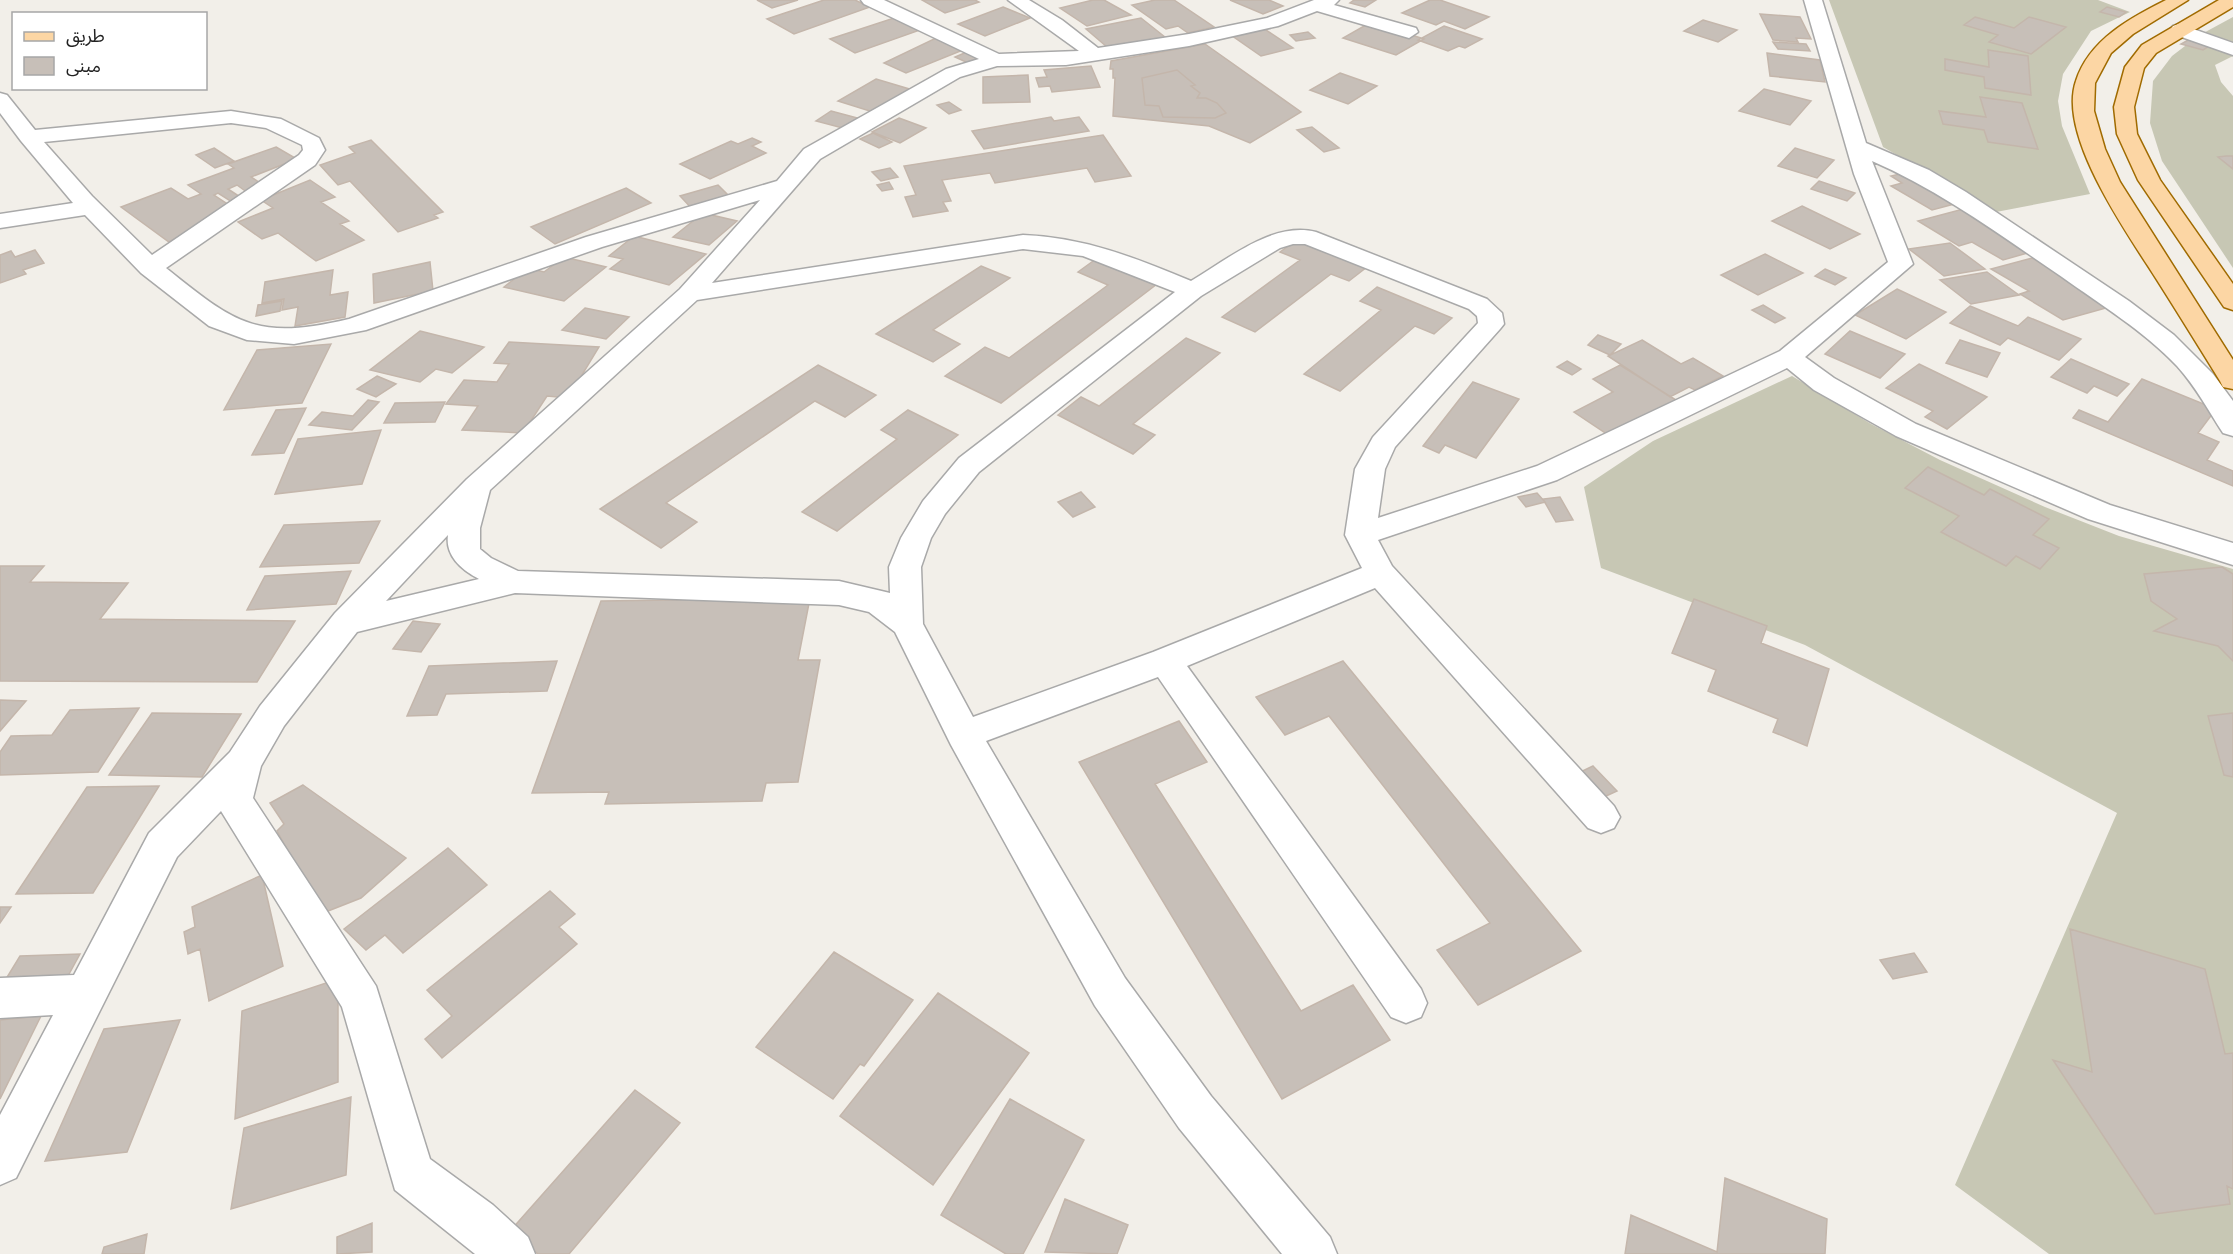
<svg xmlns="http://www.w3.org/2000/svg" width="2233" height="1254" viewBox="0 0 2233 1254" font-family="Overpass,'Noto Sans Arabic',sans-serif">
<rect width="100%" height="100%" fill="#f2efe9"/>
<path fill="#c7c7b4" d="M1829,0h269l32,12 -39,19 -28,43 -5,27 4,25 28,68 -94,18 -113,-65z
M2233,17v39l-18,9 6,17 12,14v172l-71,-107 -12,-38 3,-42 19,-25 26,-20z
M1792,376l79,48 69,36 105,47 74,29 114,33v685h-184l-94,-69 162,-372 -312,-168 -204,-77 -17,-81 69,-46z"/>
<path fill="#c7bfb8" stroke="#c4b6ab" stroke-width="1.5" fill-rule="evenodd" d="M757,0h41l-26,8z
M824,0h31l15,7 -76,27 -27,-15z
M922,0h53l4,2 -34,11z
M1093,0h11l27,15 -44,11 -27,-18z
M1155,0h19l40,27 -26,6 -10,-7 -12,3 -34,-24z
M1230,0h39l14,6 -20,8z
M1354,0h22l-11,7 -15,-4z
M1430,0h10l49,17 -24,12 -21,-8 -8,4 -34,-12z
M1003,7l27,11 -45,18 -27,-12z
M2107,7l19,5 -7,5 -19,-5z
M1760,14l40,3 11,22 -15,-1 2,4 -25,-2z
M1975,17l39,11 15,-11 37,10 -35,27 -42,-12 9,-7 -34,-10z
M894,18l26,12 -65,23 -25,-14z
M1141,18l29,23 -56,12 -28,-24z
M1703,20l34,10 -19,12 -34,-11z
M1371,22l53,17 -28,16 -53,-17z
M1444,26l38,13 -17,9 -6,-2 -11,5 -30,-11z
M1263,28l30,20 -32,8 -30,-21z
M1308,32l7,6 -19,3 -6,-6z
M936,38l27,12 -57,23 -22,-10z
M2190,39l21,6 -8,5 -22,-6z
M1773,42l33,2 4,7 -32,-2z
M1205,44l96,68 -51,31 -41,-17 -96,-10 2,-38h-2v-9h-3l1,-8zM1177,70l18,15 -4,1 9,7 -3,5h9l11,5 9,10 -11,5 -52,-1 -4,-11 -14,-1 -3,-27z
M1988,50l40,6 3,39 -46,-7 -1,-11 -39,-7v-11l44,8z
M969,51l13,6 -14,6 -13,-6z
M1767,53l53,7 5,22 -55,-6z
M1091,66l9,21 -48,5 -2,-6 -11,1 -3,-9 11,-1 -3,-7z
M1177,70l18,15 -4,1 9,7 -3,5h9l11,5 9,10 -11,5 -52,-1 -4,-11 -14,-1 -3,-27z
M1340,73l37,13 -29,18 -38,-14z
M1028,75l2,27 -47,1v-26z
M876,79l37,11 -37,23 -38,-12z
M1764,89l47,12 -21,24 -51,-14z
M1980,97l42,6 16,46 -50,-7 -4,-12 -41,-6 -4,-13 47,6z
M949,102l12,8 -12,4 -12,-9z
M831,111l34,9 -15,10 -34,-9z
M1051,117l3,4 25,-4 10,14 -105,18 -12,-18z
M899,118l27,10 -26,15 -28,-11z
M1312,127l27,21 -15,4 -27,-22z
M873,133l19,9 -13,6 -19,-9z
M1103,135l28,41 -36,6 -8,-14 -92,15 -5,-10 -48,7 9,21 -8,1 5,9 -35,6 -8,-20 11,-2 -12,-29z
M752,138l9,4 -9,4 14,7 -56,26 -30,-15 51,-23 7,3z
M371,140l72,72 -9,3 4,3 -40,14 -48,-51 -12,4 -18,-20 35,-12 -6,-6z
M276,147l21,12 -46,18 14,9 -17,7 -11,-8 -9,4 17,11 -10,4 -17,-11 -4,2 18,12 -63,35 -48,-35 50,-19 17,11 13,-5 -13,-9 46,-17 -6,-4z
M214,148l20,13 -19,7 -19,-13z
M1795,148l39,12 -17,18 -39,-12z
M2226,156h7v13l-15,-12z
M890,168l8,9 -17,4 -9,-9z
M1908,172l54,30 -30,8 -41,-24 11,-3 -11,-7z
M310,180l25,17 -14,5 28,19 -9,3 24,16 -48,21 -38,-28 -16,6 -24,-17 35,-14 -12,-8z
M1819,181l36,12 -8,8 -36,-12z
M889,182l4,7 -11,2 -5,-6z
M718,185l14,14 -39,11 -13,-14z
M626,188l25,15 -96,41 -24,-17z
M1802,206l58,28 -30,15 -58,-28z
M1967,208l64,44 -28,8 -31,-18 -13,4 -41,-25z
M703,213l34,8 -28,24 -36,-8z
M634,236l72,18 -37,31 -59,-16 13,-10 -14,-3z
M1298,239l69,28 -18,14 -18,-7 -76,58 -33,-15 78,-57 -20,-8z
M1950,243l35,26 -41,7 -35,-27z
M35,250l9,13 -21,7 3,4 -26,9v-28l11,-4 4,6z
M1765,254l38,19 -45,22 -37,-20z
M1100,256l61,25 -160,122 -56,-27 40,-29 24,11 99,-73 -30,-13z
M564,257l42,10 -42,34 -60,-14 24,-19 16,4z
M2032,258l81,48 -50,14 -43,-26 9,-3 -38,-22z
M430,262l3,29 -59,12 -1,-29z
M981,266l29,12 -77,52 27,14 -27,18 -57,-28z
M1825,269l21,9 -11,7 -20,-9z
M333,270l-3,25 18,-3 -3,25 -50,9 3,-19 -16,3 2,-11 -22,4 3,-21z
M1987,272l32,23 -48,9 -31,-24z
M1377,287l75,31 -18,16 -19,-8 -75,65 -36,-17 77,-64 -21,-9z
M1897,289l49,23 -40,27 -51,-24z
M282,301l-2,10 -24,5 2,-11z
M1763,305l22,13 -10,5 -23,-13z
M1970,306l48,20 10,-9 53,22 -22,21 -51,-22 -8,7 -50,-22z
M585,308l44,9 -23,22 -44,-9z
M420,331l64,16 -32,26 -16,-4 -16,13 -50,-12z
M1850,331l55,23 -25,24 -55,-24z
M1598,335l23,9 -11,11 -22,-10z
M1186,338l34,15 -87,71 22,11 -22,19 -75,-39 23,-18 18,9z
M1642,340l39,24 12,-6 30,18 -28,14 -6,-3 -19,10 -62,-41z
M1960,340l40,13 -13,24 -41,-14z
M509,342l90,5 -31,51 -21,-2 -24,37 -61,-3 16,-24 -32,-2 18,-24 33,2 12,-18 -15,-1z
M331,344l-29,59 -78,7 33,-60z
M2071,359l58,25 -12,12 -23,-10 -7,7 -36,-16z
M1567,361l14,8 -9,6 -15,-8z
M1919,364l68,33 -40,32 -22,-12 8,-6 -47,-23z
M818,365l58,30 -31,22 -30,-16 -149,102 31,19 -36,26 -61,-39z
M1620,365l56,35 -66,36 -36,-24 39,-20 -20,-13z
M377,376l19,8 -20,13 -19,-8z
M2142,379l74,30 -18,24 21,9 -12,18 26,11v15l-160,-68 6,-8 29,12z
M1473,382l46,17 -43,59 -31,-13 -6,8 -16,-7z
M368,400l11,2 -27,28 -43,-5 13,-13 31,4z
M445,402l-10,20 -51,1 11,-20z
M306,408l-22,45 -32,2 24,-45z
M908,410l50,25 -121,96 -35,-19 95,-73 -16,-9z
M381,430l-19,54 -87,10 23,-55z
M1928,467l56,28 6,-6 59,30 -16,16 26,13 -19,21 -24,-13 -10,10 -65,-34 18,-16 -54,-28z
M1081,492l14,15 -22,10 -15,-15z
M1537,493l8,9 -19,5 -8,-10z
M1560,497l13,23 -17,2 -13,-23z
M380,521l-21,42 -99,4 24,-42z
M0,566h44l-14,16 98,1 -28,36 195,2 -38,61 -257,-1z
M2222,567l11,7v87l-15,-15 -64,-15 23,-12 -26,-18 -7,-27z
M351,571l-15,33 -89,6 18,-34z
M810,598l-12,62h22l-22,122 -32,1 -4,18 -157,3 4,-12 -77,1 69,-192z
M1694,599l73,27 -6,17 68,26 -22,77 -34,-14 5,-13 -70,-28 8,-21 -44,-17z
M413,621l27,3 -19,28 -28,-3z
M557,661l-10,30 -101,3 -9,21 -30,1 22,-50z
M1343,661l238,290 -103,54 -41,-55 53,-27 -161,-207 -44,19 -29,-38z
M0,700l26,1 -26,30z
M139,708l-41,64 -98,3v-23l11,-16 41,-1 18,-25z
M152,713l89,1 -39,63 -93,-2z
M2233,713v64l-9,-2 -16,-59z
M1179,721l28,41 -52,22 146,227 52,-26 37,55 -108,59 -203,-337z
M1593,766l24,25 -24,11 -23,-25z
M303,785l103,73 -45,40 -33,13 -25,-33 -26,-47 7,-7 -14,-21z
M159,786l-66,107 -77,1 71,-107z
M448,848l39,37 -84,68 -18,-18 -19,15 -22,-21z
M262,875l21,91 -74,35 -9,-52 -12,5 -4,-22 11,-5 -3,-20z
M550,891l25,23 -16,13 18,17 -135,114 -17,-19 27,-23 -25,-26z
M0,907h11l-11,16z
M2070,929l135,40 20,85 8,-1v136l-6,-3 3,18 -75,10 -102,-154 39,12z
M834,952l79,48 -49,66 -4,-2 -27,35 -77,-52z
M1914,953l13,19 -34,7 -13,-19z
M80,954l-17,31 -62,2 19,-31z
M338,979v103l-103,37 7,-108z
M938,993l91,60 -96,132 -93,-69z
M41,1016l-41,83v-79z
M180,1020l-53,132 -82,9 59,-132z
M635,1090l45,33 -111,131h-31l-27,-24z
M351,1097l-5,78 -115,34 13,-81z
M1010,1099l74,41 -61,114h-17l-65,-39z
M1725,1178l102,41 -2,35h-200l6,-39 86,37z
M1065,1199l63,26 -11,29 -72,-2z
M372,1223v29l-35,2v-17z
M147,1234l-3,20h-42l2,-7z"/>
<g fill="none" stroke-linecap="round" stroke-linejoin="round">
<g stroke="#a9a9a9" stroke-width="3">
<path id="minor" d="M861,0h23l115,54 80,-3 -71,-51h21l33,20 36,28 91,-14 78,-16 47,-18h25l-5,5 82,23 2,4 -9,6 -92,-27 -39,15 -89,20 -123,19 -69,1 -37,11 -140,82 -108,124 311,-48c60,2 113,23 168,46 36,-21 81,-60 125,-49l171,67 15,14 2,11 -4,5 -105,118 -10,22 -7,49 159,-52 243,-115 108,-89 -34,-88 -50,-174h18l44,143 63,27 37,22 163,109 45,34 39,39 20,27v35l-10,-3c-15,-23 -27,-46 -46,-67 -33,-35 -76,-61 -115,-89 -62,-42 -121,-86 -190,-116l41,103 -108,93 29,21 82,46 194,81 123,38v22l-145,-46 -192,-83 -82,-46 -27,-22 -230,112 -179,60 14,26 222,240 6,11 -6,11 -13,5 -13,-5 -213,-240 -188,78 234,323 6,14 -6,14 -15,6 -15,-6 -233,-340 -172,64 139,237 86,118 119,141 7,17h-55l-103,-126 -84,-122 -144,-261 -56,-113 -26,-20 -30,-7 -324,-12 -158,39 -73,94 -23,40 -8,32 123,188 54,173 63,46 35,32 7,17h-60l-80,-64 -53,-183 -121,-196 -44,46 -161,321 -16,7v-70l53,-100 -53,3v-40l74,-3 75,-142 81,-81 30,-46 75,-93 132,-134 213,-190 80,-89 -158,47 -236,83 -72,14 -47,-4 -38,-14 -68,-53 -56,-58 -85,13v-14l73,-11 -52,-62 -21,-28v-20l7,2 28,35 196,-19 50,8 38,19 6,12 -10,15 -149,103c70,56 90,73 183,51l237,-82 191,-56 27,-32 142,-80 33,-10 -115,-55zM231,123l35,5 36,17 1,5 -4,5 -147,100 -60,-59 -48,-54zM1293,244h12l164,65 8,7 1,7 -105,114 -18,32 -10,66 17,33 -209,84 -180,65 -50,-93 -2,-57 10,-29 14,-24 34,-42 222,-176 79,-48zM1023,249l60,7 92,36 -216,166 -36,43 -22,37 -12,29 1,26 -51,-12 -321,-10 -27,-13 -11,-9v-21l10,-38 207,-190zM448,535c-3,21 14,35 31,44l-93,22z
M2179,24l54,19v12l-60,-21 -3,-4 3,-4z"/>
</g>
<g stroke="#a06b00" stroke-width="3">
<path id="major" d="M2166,0h22l-55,34 -22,19 -16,30 -1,28 11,38 15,33 113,178v29l-10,-2 -3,-6c-21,-34 -42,-68 -63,-101 -29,-46 -100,-144 -81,-199 13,-41 54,-63 90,-81z
M2219,0h14v7l-77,46 -12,15 -10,39 3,27 23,46 73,104v26l-9,-3 -86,-127 -21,-46 -3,-27 11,-40 17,-22z"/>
</g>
<use href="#minor" fill="#fff" fill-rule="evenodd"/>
<use href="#major" fill="#fcd6a4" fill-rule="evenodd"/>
</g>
<rect x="12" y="12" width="195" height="78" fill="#ffffff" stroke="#a7a7a7" stroke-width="1.5"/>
<rect x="24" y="32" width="30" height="9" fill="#fcd6a4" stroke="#a7a7a7" stroke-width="1.5"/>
<text x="66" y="42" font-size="18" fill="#222222">طريق</text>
<rect x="24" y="57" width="30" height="18" fill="#c7bfb8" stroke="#a7a7a7" stroke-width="1.5"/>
<text x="66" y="72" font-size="18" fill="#222222">مبنى</text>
</svg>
